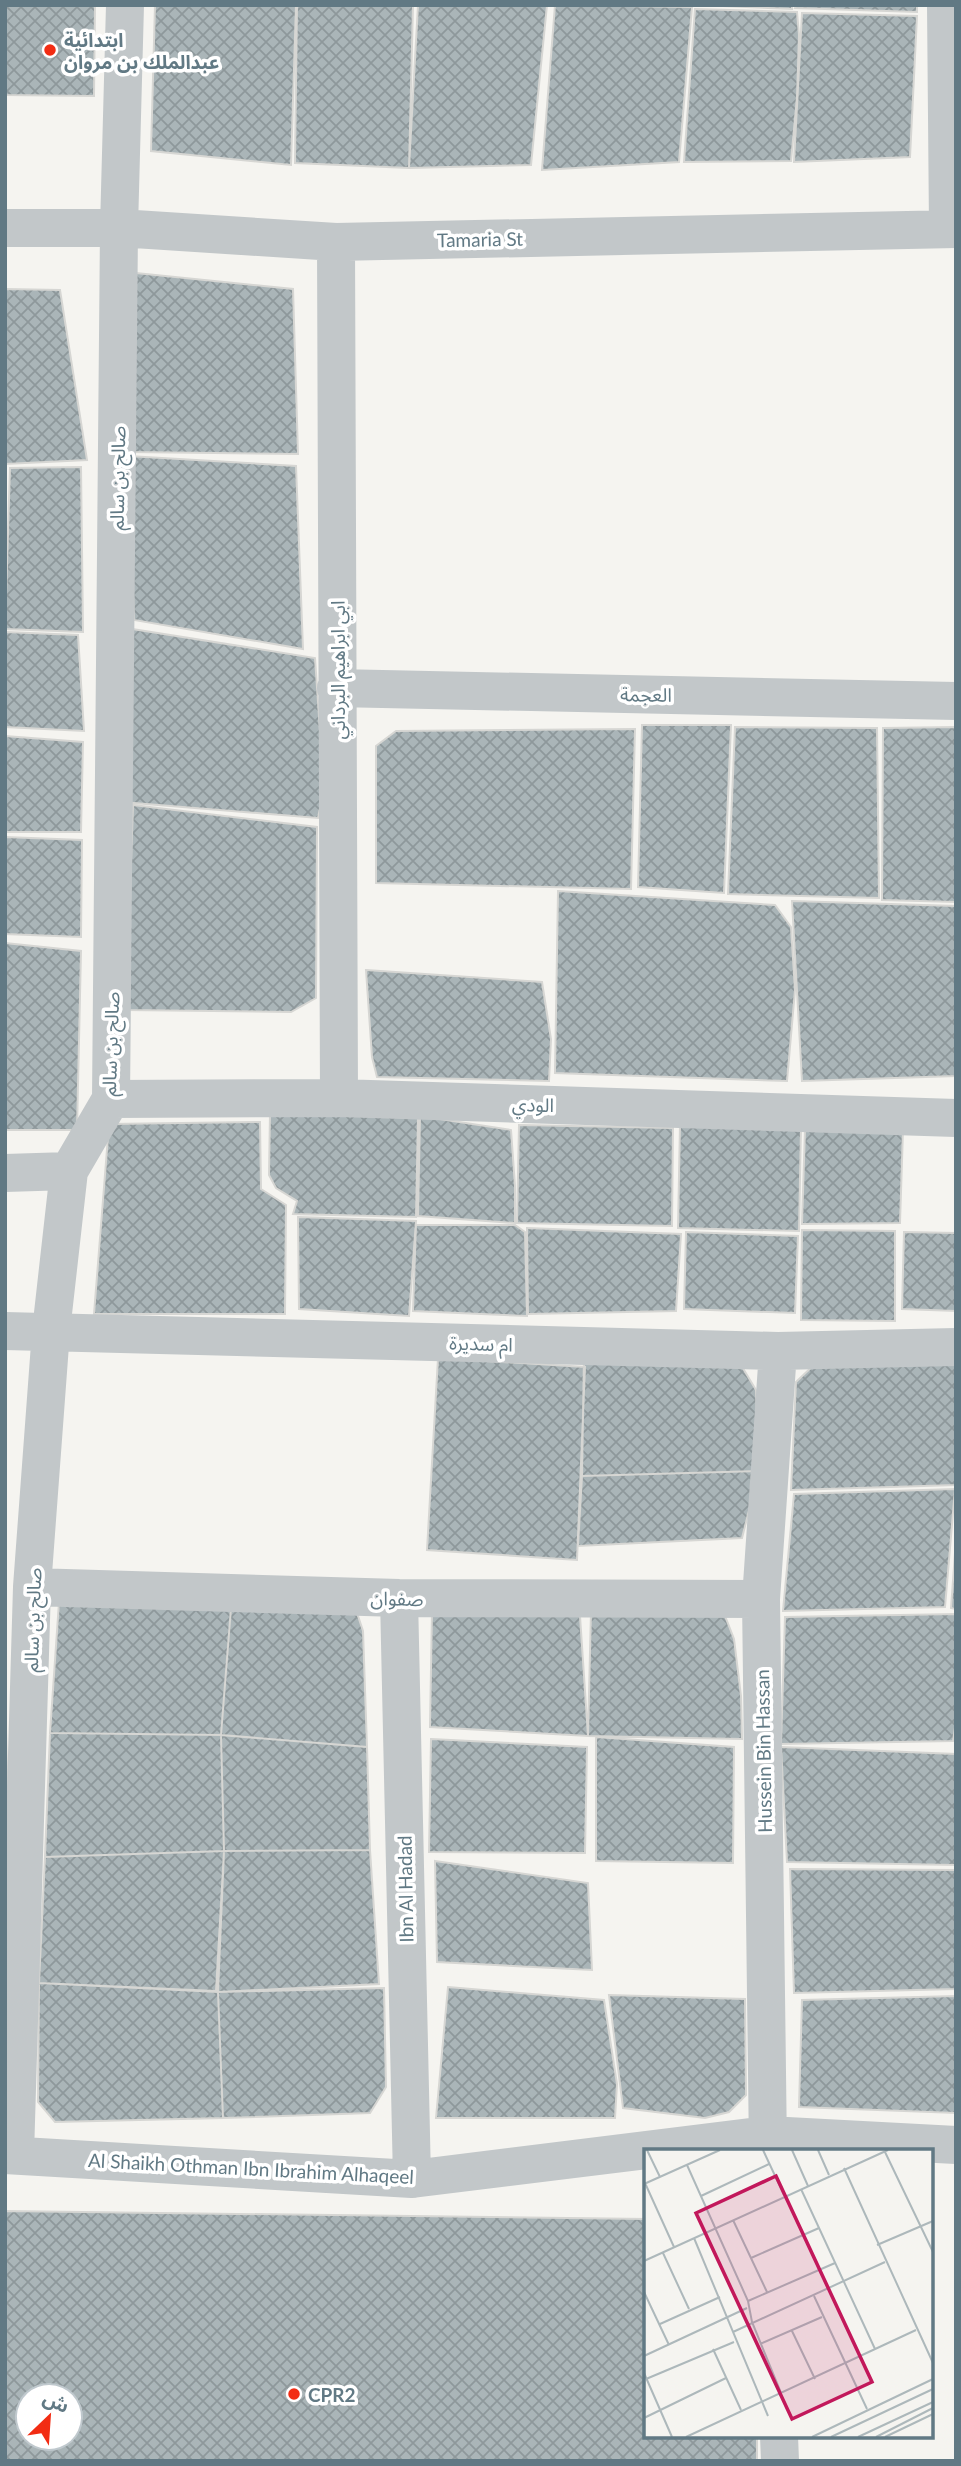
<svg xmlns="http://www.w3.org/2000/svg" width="961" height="2466" viewBox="0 0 961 2466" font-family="Lato,'Noto Sans Arabic',sans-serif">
<defs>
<pattern id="building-cross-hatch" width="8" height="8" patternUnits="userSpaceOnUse" patternTransform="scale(1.75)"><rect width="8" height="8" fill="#aab5b8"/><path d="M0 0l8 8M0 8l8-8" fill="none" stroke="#8e989b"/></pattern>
</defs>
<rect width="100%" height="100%" fill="#f5f4f0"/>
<path fill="url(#building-cross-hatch)" stroke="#d6d6d3" stroke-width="2" fill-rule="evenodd" d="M5,5h90l-1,91 -89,-1z
M155,5h141l-5,160 -140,-14z
M297,5h116l-4,163 -114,-5z
M418,5h129l-16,160 -122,3z
M555,5l137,2 -13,155 -137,8z
M792,5v4l-93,-4z
M796,5h121v7l-122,-4z
M695,9l102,3 2,23 -2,62 -6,64 -107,1z
M802,13l115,3 -7,141 -116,5z
M126,272l167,17 5,165 -169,-2z
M5,289l55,1 27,170 -82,4z
M128,456l168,10 7,183 -169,-29z
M81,467l2,165 -78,-3 5,-161z
M126,628l189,30 9,131 -6,29 -196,-16z
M5,632l73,3 6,96 -79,-4z
M642,725h89l-7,168 -86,-6z
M735,727l142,1 2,170 -151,-4z
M956,727v175l-74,-2 1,-172z
M635,729l-4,160 -255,-6v-137l20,-15z
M5,736l78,6 -2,90h-76z
M133,805l184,22 -1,171 -25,14 -165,-2z
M5,837l77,3 -1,97 -76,-3z
M558,891l217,14 16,22 4,63 -8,91 -232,-8z
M792,901l164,5v170l-154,5z
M5,943l76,8 -4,179h-72z
M366,970l176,12 9,57 -2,42 -172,-4 -5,-20z
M270,1113l148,4 -2,100 -123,-3 4,-13 -21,-13 -7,-13z
M420,1116l91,14 4,56v37l-97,-7z
M260,1122l1,67 25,16 -1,109h-191l15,-190z
M680,1124l121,3 -2,104 -121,-3z
M519,1125l154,3 -1,98 -155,-3z
M805,1129l98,1 -3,93 -98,1z
M298,1217l118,4 -7,95 -110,-7z
M416,1225h99l10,7 2,84 -114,-5z
M527,1228l154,6 -5,77 -148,3z
M802,1230l93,1v90l-94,-1z
M686,1232l112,4 -3,77 -111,-4z
M904,1232l52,1v78l-54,-2z
M584,1356l154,4 18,30 3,81 -177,5z
M438,1358l147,9 -8,193 -150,-10z
M956,1359v126l-165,5 5,-108 20,-19z
M759,1471l-17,67 -164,8 4,-70z
M955,1489l-10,118 -162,4 11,-117z
M956,1539v70l-5,-1z
M59,1602l172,6 -10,127 -171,-2z
M231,1608l125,2 7,21 4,116 -146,-12z
M432,1611l148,5 8,120 -158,-9z
M591,1611l134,5 9,23 7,57 1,43 -154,-3z
M956,1614v107l-3,20 -172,3 4,-127z
M5,1687l3,124h-3z
M50,1733l171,2 3,116 -179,6z
M221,1735l146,12 3,103 -146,1z
M596,1737l138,10 -1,116 -137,-2z
M431,1739l156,8 -2,106 -156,-1z
M781,1747l175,7v111l-169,-3z
M370,1850l9,134 -161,8 6,-141z
M224,1851l-8,140 -177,-8 6,-126z
M435,1861l153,22 4,87 -155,-8z
M790,1869l166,1v119l-162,4z
M39,1983l179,9 5,126 -168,4 -17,-20z
M448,1987l156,13 13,84 -2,34h-179z
M384,1988l2,99 -16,26 -147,5 -5,-126z
M609,1995l136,4 1,96 -17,17 -24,6 -82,-10z
M956,1996v117l-157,-6 3,-107z
M5,2211l641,8v217h111v25h-752zM28,2396h42v42h-42z"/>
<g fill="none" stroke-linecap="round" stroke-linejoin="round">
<path stroke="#c2c7c9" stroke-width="38" d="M946,5l2,223
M5,228h114l217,14 620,-13
M336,242l3,856
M336,688l620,13
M111,1099l228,-1 617,20
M5,1173l64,-2
M5,1331l773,20 178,-4
M32,1587l367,11 362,1
M399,1598l13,581
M768,2151l-7,-552 17,-248
M5,2155l407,24 356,-44 188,10
M15,2155l17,-568 19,-256 18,-160 42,-72 8,-871 6,-223
M779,2436l1,25"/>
</g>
<g fill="#f22c13" stroke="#fff" stroke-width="2.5">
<circle cx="50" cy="50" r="7"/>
<circle cx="294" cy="2394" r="7"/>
</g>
<g text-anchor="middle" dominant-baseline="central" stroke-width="7" stroke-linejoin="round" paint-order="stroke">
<g font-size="19" font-weight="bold" fill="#617984" stroke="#fff" text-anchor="start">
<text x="64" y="39">ابتدائية<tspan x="64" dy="22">عبدالملك بن مروان</tspan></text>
<text x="308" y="2394">CPR2</text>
</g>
<g font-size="19" fill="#617984" stroke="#fff">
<text transform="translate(480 239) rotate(-1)">Tamaria St</text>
<text transform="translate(117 478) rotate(-89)">صالح بن سالم</text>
<text transform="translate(337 670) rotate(-90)">ابي ابراهيم البرداني</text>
<text transform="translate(646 694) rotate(1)">العجمة</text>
<text transform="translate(110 1044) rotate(-88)">صالح بن سالم</text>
<text transform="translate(533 1104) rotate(2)">الودي</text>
<text transform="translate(481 1343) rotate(2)">ام سديرة</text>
<text transform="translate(397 1598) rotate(1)">صفوان</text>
<text transform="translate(32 1620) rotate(-88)">صالح بن سالم</text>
<text transform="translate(763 1751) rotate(-91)">Hussein Bin Hassan</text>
<text transform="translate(405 1889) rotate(-91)">Ibn Al Hadad</text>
<text transform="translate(251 2168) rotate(3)">Al Shaikh Othman Ibn Ibrahim Alhaqeel</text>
</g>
</g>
<g transform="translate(644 2149)">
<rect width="289" height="289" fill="#f5f4f0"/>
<path fill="none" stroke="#adb8bb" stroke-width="2" d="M3,1l13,27M119,1l21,45M148,1l16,36M174,1l11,25M241,3l48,100M43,16l61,136 4,21 29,71M200,19l89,195M1,34l29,64M0,35l76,-34M157,40l74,160M57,47l68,-32M89,71l34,72M50,89l74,178M233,96l56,-24M19,104l26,56M107,109l68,-30M0,112l244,-111M0,143l25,53M170,147l53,113M104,152l87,-38M16,175l60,-27M148,182l23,48M89,183l152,-70M116,195l62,-27M69,200l28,61M0,207l103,-48M0,224l28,64M2,230l88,-37M0,269l82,-40M42,288l230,-107M168,288l121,-58M187,288l102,-48M214,288l75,-35M232,288l57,-29M241,288l48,-23"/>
<path fill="#c2185b" fill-opacity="0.15" stroke="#c2185b" stroke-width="3.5" d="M132,27l96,206 -80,37 -96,-206z"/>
<rect width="289" height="289" fill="none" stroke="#617984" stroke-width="3.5"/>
</g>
<rect width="961" height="2466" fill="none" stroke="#617984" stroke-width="14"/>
<g transform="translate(49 2417) rotate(25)"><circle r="33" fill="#ffffff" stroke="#c0c9ce" stroke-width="2"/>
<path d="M0-5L12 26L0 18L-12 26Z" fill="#f22c13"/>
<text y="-10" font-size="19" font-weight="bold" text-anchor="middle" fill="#617984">ش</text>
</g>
</svg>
